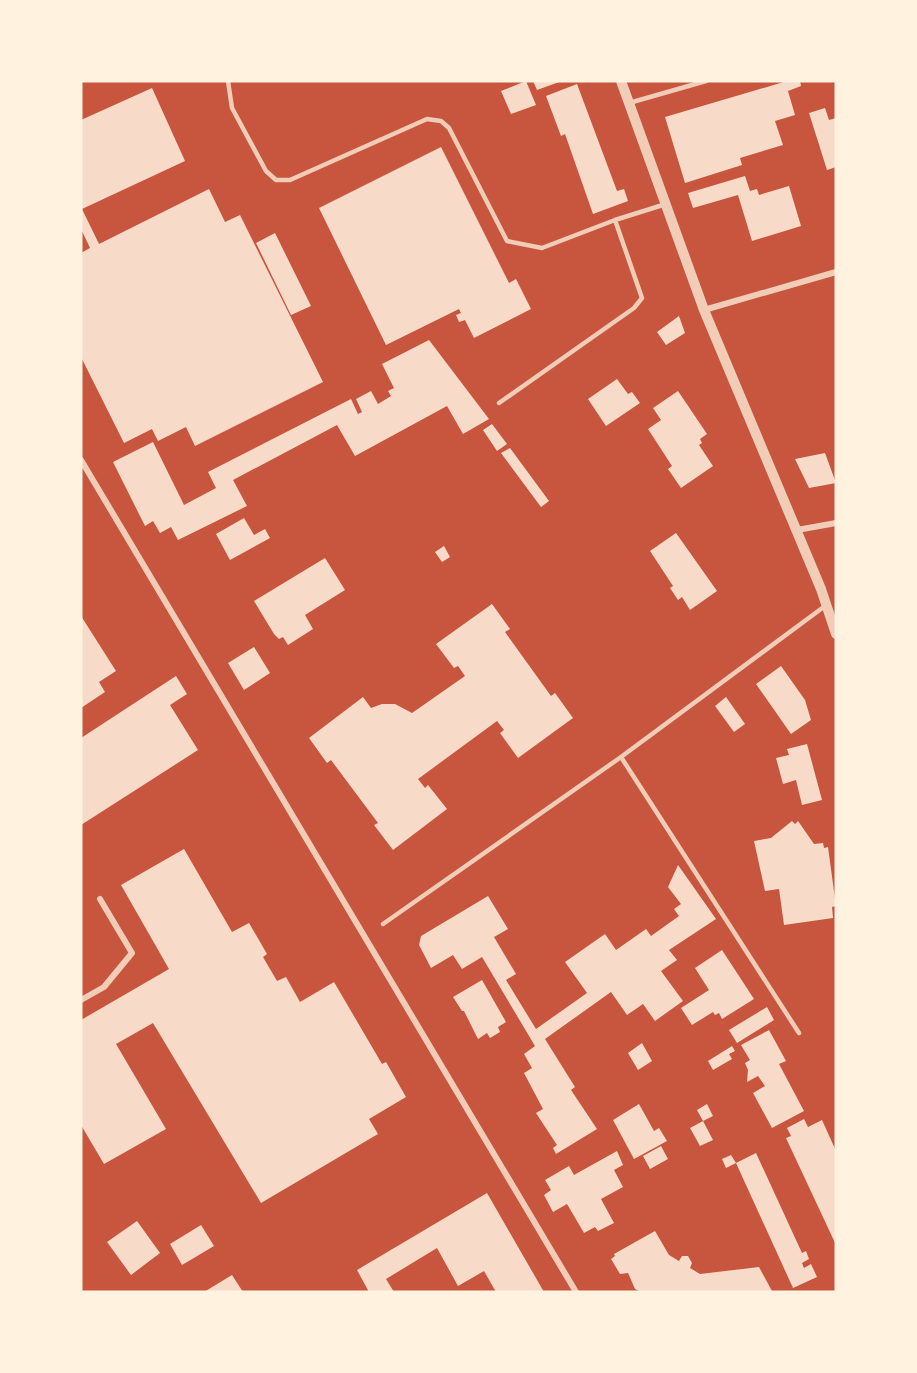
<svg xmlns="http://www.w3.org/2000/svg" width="917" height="1373" viewBox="0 0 917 1373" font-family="Poppins,sans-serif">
<rect width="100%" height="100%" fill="#c8553d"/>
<path fill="#f7dbc8" d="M526,81l10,24 -25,9 -10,-23z
M533,81h29l-25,9z
M787,81h13l1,5 -13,5 7,24 -20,6 8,24 -43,13 2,7 -57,18 -20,-66z
M577,84l40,107 7,-2 4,12 -35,13 -28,-80 -4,2 -15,-40z
M152,88l33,73 -103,48 17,35 110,-55 16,33 15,-7 83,167 -128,64 -9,-19 -28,14 -6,-12 -28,14 -43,-86v-104l9,-5 -9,-19v-109z
M825,108l4,12 7,-2v49l-9,3 -18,-57z
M441,147l68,136 7,-4 15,30 -57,29 -9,-18 -6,2 -3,-7 5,-2 -2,-4 -73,36 -67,-137z
M745,176l5,15 7,-2 2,6 30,-9 12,40 -49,15 -14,-46 -45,13 -5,-15z
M275,233l36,73 -20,9 -35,-72z
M679,316l6,17 -19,12 -9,-13z
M429,340l60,79 -26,15 -16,-28 -92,50 -18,-31 -104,55 14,26 -69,34 -7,-13 -11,6 -7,-12 -8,5 -32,-64 40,-20 31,63 32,-17 -8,-16 143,-73 7,15 4,-2 -6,-13 15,-8 7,13 13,-8 -3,-5 6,-3 -12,-24z
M617,379l11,15 4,-2 8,11 -34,23 -18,-27z
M678,391l29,43 -7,5 2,4 -3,2 14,21 -32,22 -13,-19 4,-3 -24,-37 13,-9 -8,-12z
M492,424l15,20 -10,7 -14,-21z
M510,448l39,53 -8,6 -40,-54z
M825,453l11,30 -27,5 -14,-29z
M244,518l10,17 11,-6 5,9 -40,22 -14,-26z
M676,533l41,58 -27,19 -8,-13 -4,3 -8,-12 3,-2 -23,-35z
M444,546l6,11 -8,5 -7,-10z
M325,558l20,32 -40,25 8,14 -25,16 -5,-8 -4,2 -5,-5 -20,-33z
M492,604l18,25 -5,3 46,64 4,-3 18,25 -55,40 -18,-25 4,-3 -7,-9 -79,58 7,9 3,-3 19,24 -54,41 -19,-25 4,-2 -47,-63 -4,3 -18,-25 54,-41 8,11 11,-4h13l17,9 53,-37 -7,-10 -4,2 -18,-24z
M81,616l35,55 -17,11 6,10 -24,16z
M254,647l16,26 -26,17 -16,-27z
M781,666l24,34 6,20 -20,14 -35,-50z
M176,676l11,18 -17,11 28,45 -117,75v-87z
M726,697l19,27 -11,8 -19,-26z
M807,744l15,56 -20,5 -6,-25 -13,4 -7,-26 13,-3 -2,-6z
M792,821l3,3 3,-3 16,23 9,-1 1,5 4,-1 8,59 -4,1 1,11 -49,7 -5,-36 -14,2 -11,-50 17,-3z
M184,849l48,83 17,-9 18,31 -4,3 14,24 9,-4 14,25 34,-20 48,82 4,-2 20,35 -37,22 9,15 -117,69 -108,-180 -37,21 50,85 -62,35 -23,-39v-105l88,-51 -48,-84z
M678,865l38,54 -47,31 8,10 -16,11 22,30 -28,20 -12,-17 -16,11 -16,-23 -66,47 30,48 -4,3 26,39 -41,25 -3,-6 4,-3 -21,-32 7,-4 -19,-36 8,-5 -8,-14 11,-8 -53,-89 -20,12 -9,-14 -22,13 -12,-23 2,-9 67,-40 20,33 -14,8 22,37 -10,6 30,49 51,-36 -22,-31 40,-28 11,16 30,-21 5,7 28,-20 -5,-7 7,-5 -13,-17z
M722,950l32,49 -32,20 -3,-6 -4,2 -2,-3 -21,13 -11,-17 28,-18 -14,-22z
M482,980l24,42 -8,5 2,5 -10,6 -3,-5 -9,6 -14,-28h-2l-9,-14z
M767,1007l7,13 -37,23 -8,-13z
M769,1030l17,31 -7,3 25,47 -32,17 -19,-35 12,-7 -7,-10 -11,6 1,-12 -3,-7 5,-3 -9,-15z
M642,1043l10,18 -14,9 -10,-17z
M732,1046l3,5 -6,3 3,5 -19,11 -5,-9z
M639,1104l15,27 5,-3 8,13 -33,18 -21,-39z
M707,1104l6,12 -10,5 -6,-11z
M804,1119l4,8 14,-7 14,31v94l-50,-107 5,-2 -4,-8z
M703,1121l10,19 -13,6 -10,-18z
M661,1146l7,13 -18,10 -7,-13z
M617,1151l6,14 -9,5 9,17 -22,12 13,24 -16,8 -3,-4 -11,6 -17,-29 -14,8 -9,-17 7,-5 -6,-10 24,-14 5,9z
M756,1153l46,100 4,-2 3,8 -7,4 2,5 7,-4 6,13 -24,11 -57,-125z
M731,1155l5,8 -10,5 -4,-9z
M487,1193l57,99h-48l-12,-21 -26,15 -21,-38 -51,31 8,13h-25l-12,-22z
M137,1221l23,32 -29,22 -24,-33z
M201,1225l13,21 -32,19 -12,-21z
M655,1231l14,24 10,6 3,-5h6l4,7 -2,5 10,6 59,-7 13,24 -131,1 -6,-3 -7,-16 -8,1 -9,-15 4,-3 -1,-2z
M232,1275l11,17h-39z"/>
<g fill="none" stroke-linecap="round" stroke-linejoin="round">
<path stroke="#f1ccb7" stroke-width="4.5" d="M228,81l4,27 34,63 10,9h14l137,-61 14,2 8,7 58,113 35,7 73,-28 51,-16
M629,103l77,-22
M499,403l135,-95 8,-10 -27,-78
M621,757l178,276
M383,924l238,-167 204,-151"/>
<path stroke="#f1ccb7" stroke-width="6" d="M704,310l132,-38
M81,460l495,832
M797,530l39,-7
M81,1000l23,-13 28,-34 -32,-54"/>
<path stroke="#f1ccb7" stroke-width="10" d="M621,81l83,229 117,279 15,45"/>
</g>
<rect width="917" height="1373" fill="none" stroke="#fff3e0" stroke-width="165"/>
</svg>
